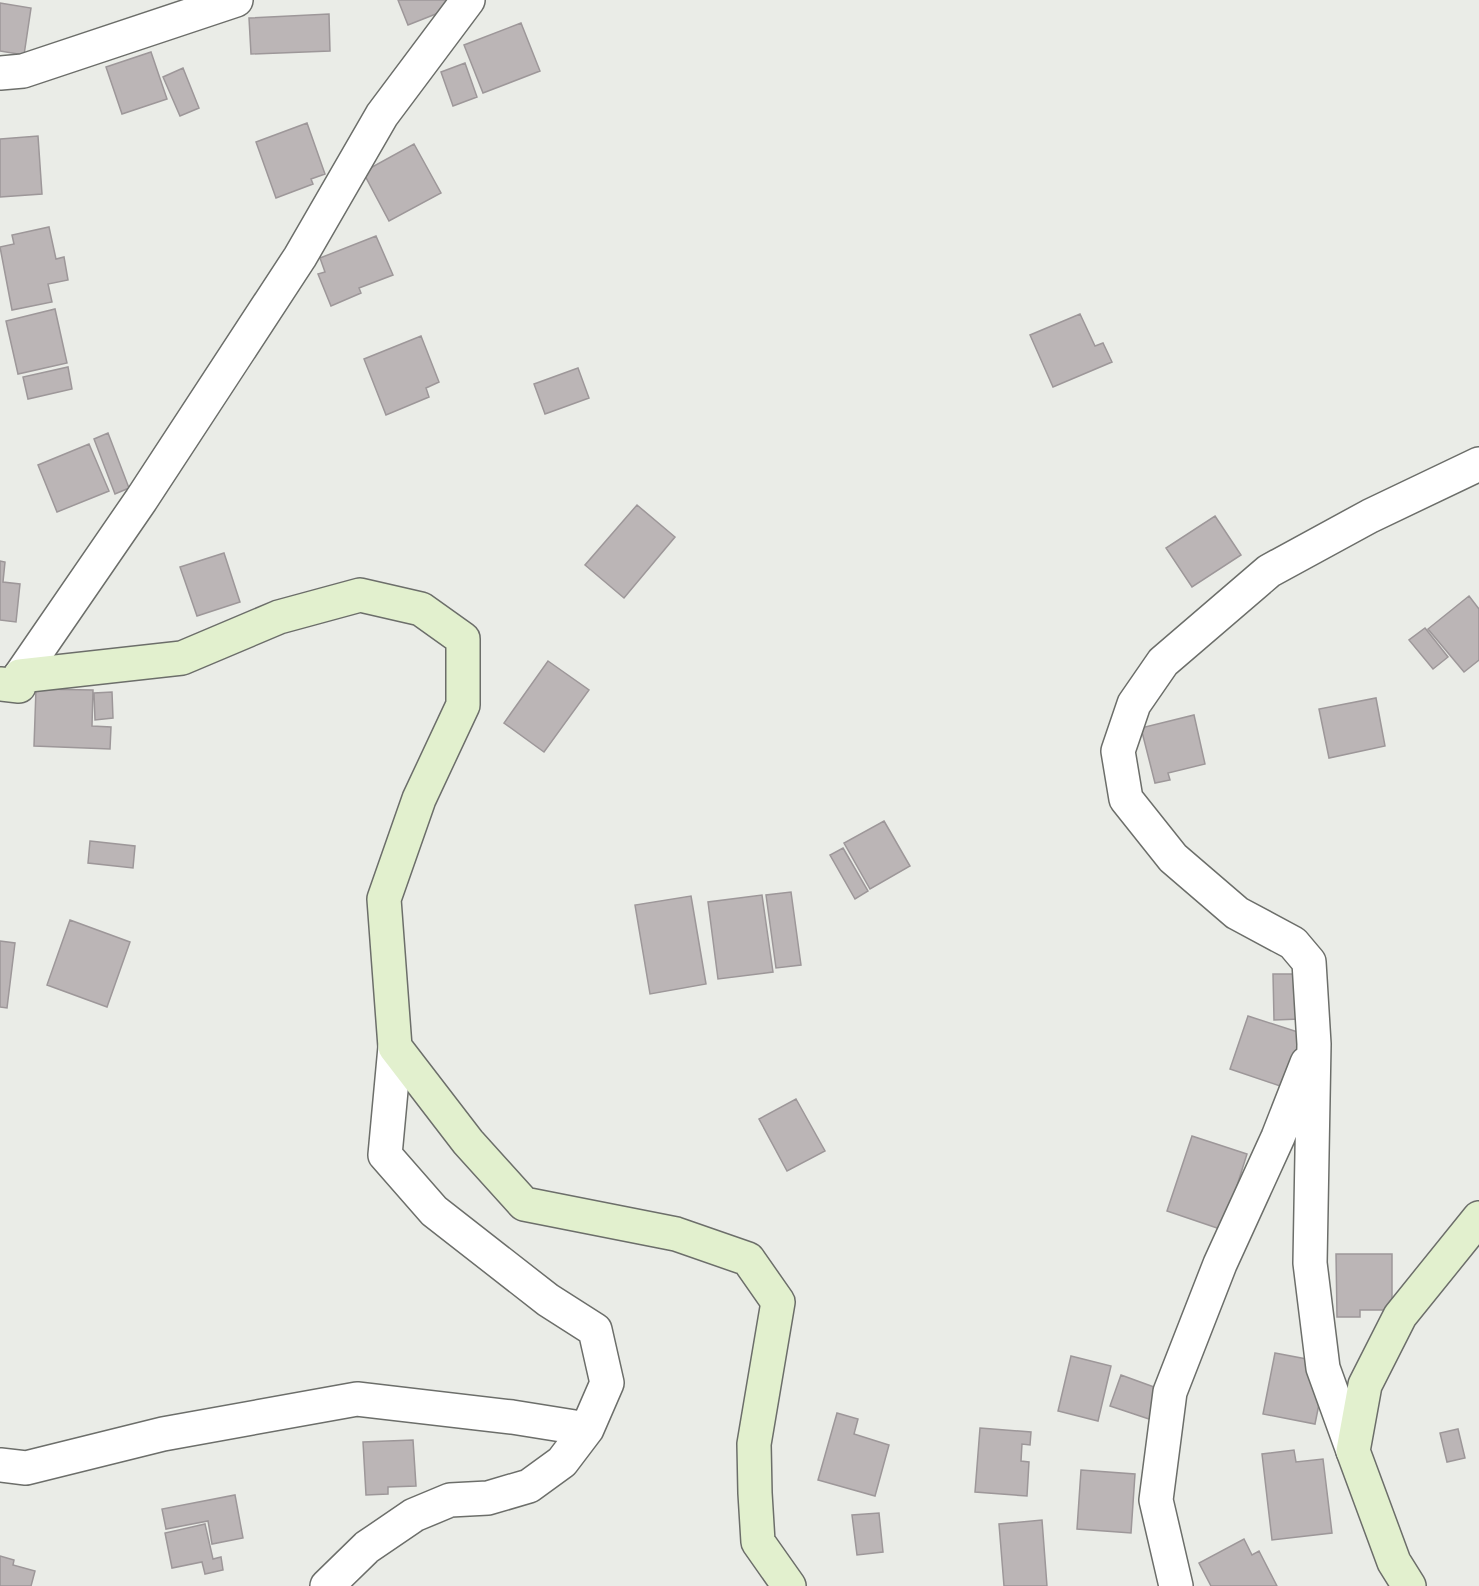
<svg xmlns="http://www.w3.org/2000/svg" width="1479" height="1586" viewBox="0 0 1479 1586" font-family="Helvetica,sans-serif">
<rect width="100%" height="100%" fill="#eaece7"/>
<path fill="#bbb5b6" stroke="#9d9799" stroke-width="1.5" d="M398,0h50l3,8 -43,17z
M0,3l31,5 -7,47 -24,-4z
M329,14l1,37 -79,3 -2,-36z
M521,23l19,48 -57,22 -19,-48z
M151,52l16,47 -45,15 -16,-47z
M465,63l12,34 -24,9 -12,-34z
M183,68l16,40 -19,8 -17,-39z
M307,123l18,51 -14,5 2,5 -37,14 -20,-56z
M38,136l4,58 -42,3v-58z
M414,144l27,49 -52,28 -26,-49z
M49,227l7,32 8,-2 4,23 -20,4 4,18 -40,8 -12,-63 14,-3 -2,-9z
M376,236l17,39 -34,13 2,5 -30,13 -13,-32 7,-2 -5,-14z
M55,309l12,54 -49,11 -12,-53z
M1080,314l15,32 8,-3 9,19 -59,25 -23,-52z
M421,336l18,46 -13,6 3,9 -43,18 -22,-56z
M68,367l4,22 -44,10 -5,-22z
M578,368l11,30 -44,16 -11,-30z
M108,433l21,55 -14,6 -21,-55z
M89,444l20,47 -52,21 -19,-47z
M637,505l38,32 -51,61 -39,-33z
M1215,516l26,39 -49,32 -26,-39z
M224,553l16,49 -43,14 -17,-49z
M0,561l5,1 -2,20 17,2 -4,38 -16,-2z
M1469,596l10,13v51l-15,12 -36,-43z
M1425,628l23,29 -15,12 -24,-29z
M548,661l41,29 -45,62 -40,-29z
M36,689l57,1 -1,36 19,1 -1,22 -76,-3z
M112,692l1,26 -18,2 -1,-27z
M1376,698l9,48 -56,12 -10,-49z
M1194,715l11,49 -37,9 2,7 -15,3 -14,-55z
M884,821l26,45 -40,23 -26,-46z
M90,841l45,5 -2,22 -45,-5z
M843,848l25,43 -13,8 -25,-44z
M791,892l10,73 -25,3 -10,-73z
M762,895l11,77 -55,7 -10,-77z
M691,896l15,88 -56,10 -15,-89z
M70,920l60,22 -23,65 -60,-22z
M0,941l15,2 -8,65 -7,-1z
M1273,974h25l2,45 -26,1z
M1248,1016l56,18 -18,54 -56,-19z
M796,1099l29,52 -38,20 -28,-52z
M1192,1136l55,18 -24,76 -56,-19z
M1336,1254h56v56h-32v7h-23z
M1275,1353l42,8 5,28 -7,35 -52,-10z
M1071,1356l40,10 -13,55 -40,-10z
M1121,1375l44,16 -10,30 -45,-15z
M837,1413l21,6 -4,15 35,11 -14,51 -57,-16z
M980,1428l51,4 -1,13 -8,-1 -1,17 8,1 -2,34 -52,-4z
M1458,1429l7,29 -18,4 -7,-29z
M413,1440l3,46 -28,1v7l-22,1 -3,-53z
M1294,1450l2,12 27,-3 9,74 -60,7 -10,-86z
M1081,1470l54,4 -4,59 -54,-4z
M235,1495l8,43 -31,6 -4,-23 -42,8 -4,-20z
M879,1513l4,39 -26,3 -5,-40z
M1042,1520l5,66h-43l-5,-62z
M205,1524l8,35 8,-2 2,13 -18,4 -3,-12 -30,6 -7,-35z
M1244,1539l8,16 7,-4 18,35h-66l-12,-23z
M0,1556l14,4 -1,5 22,6 -4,15h-31z"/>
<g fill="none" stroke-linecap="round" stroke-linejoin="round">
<g stroke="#6c6e6a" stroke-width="36">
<path id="street" d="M0,73l23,-2 213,-71
M20,676l121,-176 159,-243 82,-142 86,-115
M1353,1451l-30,-83 -13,-105 4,-219 -5,-82 -16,-19 -56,-30 -64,-55 -47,-59 -8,-48 16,-47 29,-42 106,-91 101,-55 109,-52
M0,1465l26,3 137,-34 194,-35 155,18 75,12
M327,1586l40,-39 47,-32 36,-15 38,-2 41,-12 33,-24 25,-33 20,-46 -12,-53 -47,-30 -114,-89 -49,-56 10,-108
M1176,1586l-20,-86 14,-108 50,-128 58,-127 29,-74"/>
</g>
<g stroke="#6c6e6a" stroke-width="36">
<path id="secondary" d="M0,684l19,2 1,-10 162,-18 97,-41 81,-22 61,14 42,30v66l-44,94 -35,100 11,148 73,95 56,62 152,30 72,25 30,43 -24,142 1,49 3,49 31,44
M1409,1586l-15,-24 -41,-111 12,-66 35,-69 79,-98"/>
</g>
<use href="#street" stroke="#fff" stroke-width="33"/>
<use href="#secondary" stroke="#e2f0ce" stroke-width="33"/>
</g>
</svg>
